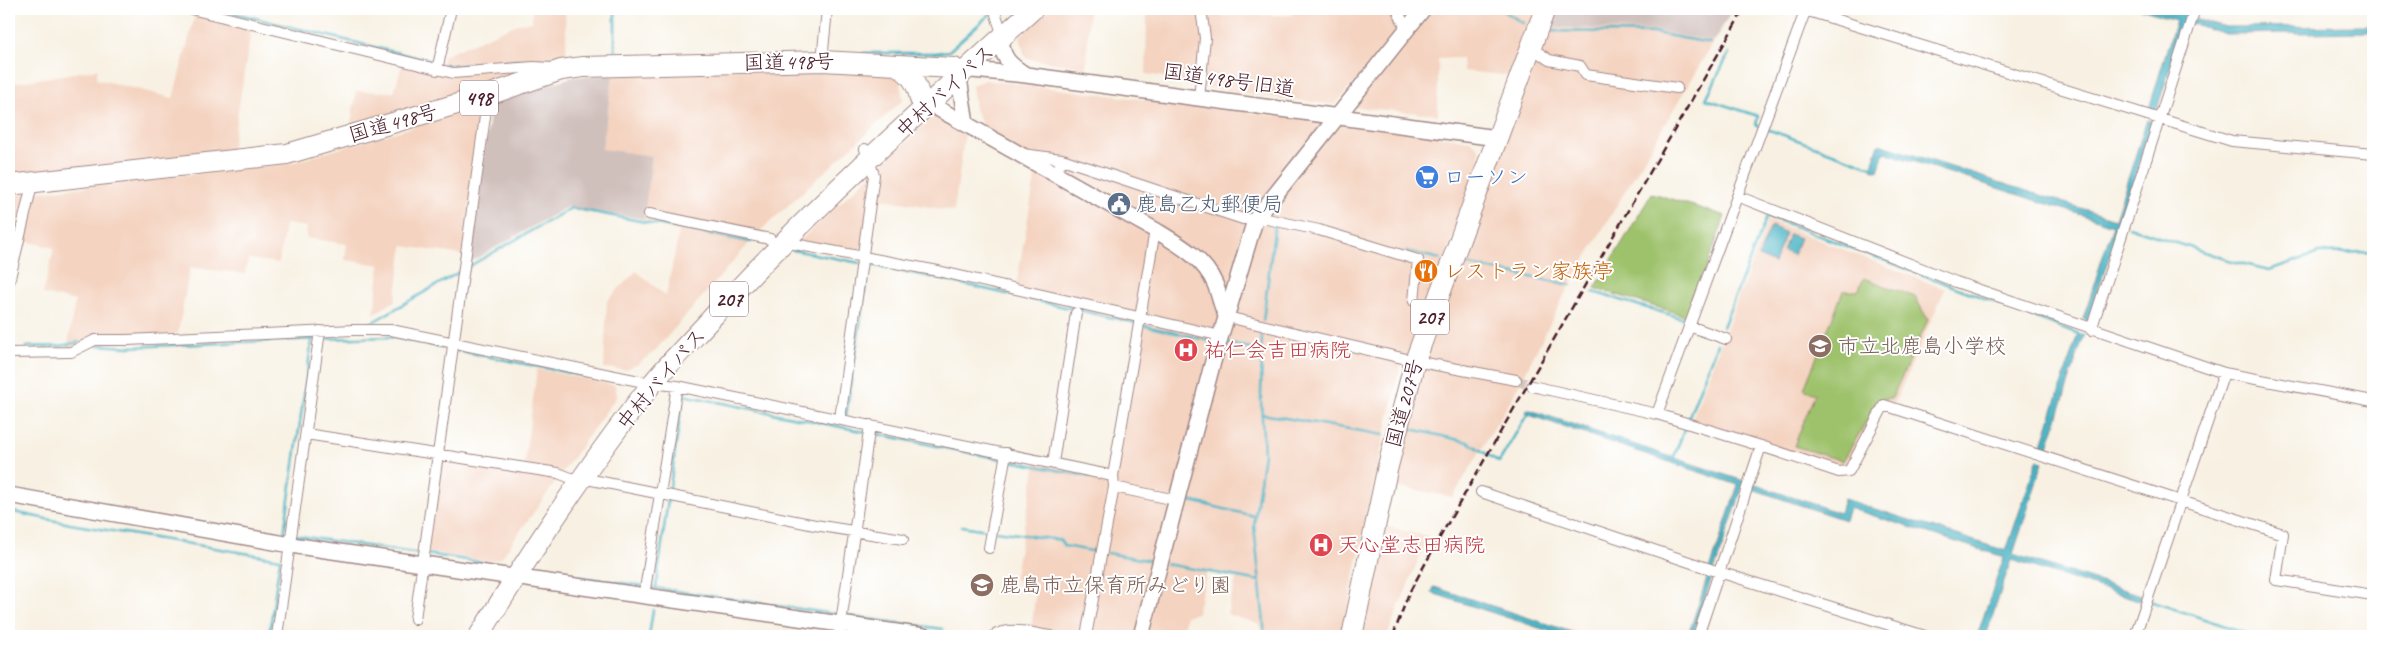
<svg xmlns="http://www.w3.org/2000/svg" width="2382" height="645" viewBox="0 0 2382 645" font-family="Caveat,'Klee One',sans-serif">
<rect width="100%" height="100%" fill="#fff"/>
<filter id="ink" filterUnits="userSpaceOnUse"><feTurbulence type="fractalNoise" baseFrequency=".02" numOctaves="2"/><feDisplacementMap in="SourceGraphic" scale="10" xChannelSelector="R" yChannelSelector="G"/><feConvolveMatrix kernelMatrix="1 2 1 2 8 2 1 2 1" color-interpolation-filters="sRGB"/></filter>
<filter id="wash" filterUnits="userSpaceOnUse"><feTurbulence type="fractalNoise" baseFrequency=".0096" numOctaves="4" result="noise"/><feDisplacementMap in="SourceGraphic" scale="20" xChannelSelector="R" yChannelSelector="G"/><feGaussianBlur stdDeviation="1.12" result="paint"/><feColorMatrix in="noise" values="0 0 0 0 0 0 0 0 0 0 0 0 0 0 0 0 0 1.4 0 .05"/><feComposite in="paint" operator="in"/></filter>
<g filter="url(#wash)">
<rect width="100%" height="100%" fill="#f8f1e3"/>
<path fill="#f4d3c0" d="M532,9h33l2,53 -217,68 6,-39 38,1 8,-28 38,8 3,-16 77,-33 12,-1z
M1050,9h39l-3,59 -61,-10 -5,-22z
M1147,9h53l1,7 91,-1 1,-6h100l9,20 -67,76 -136,-18 -13,-2 -10,-6 -30,-5z
M1432,9h105l-25,67 -49,-5 -1,-13 -24,1v56l-83,-8 -1,-4z
M196,11l56,14 -21,129 -222,25v-95l89,-15 -2,10 77,19z
M1547,27l106,4 61,10 -146,247 -53,105 -62,104 -60,-11 33,-127z
M823,65l61,8 15,4 4,23 -145,133 -104,119 -16,12 -13,6 -21,-2 3,-67 29,-30 30,25 14,-69 -36,-8 8,-63 -50,-6 11,-75z
M985,80l485,60 9,9 1,15 -69,185 -10,17 -24,101 -35,169h-81v-11l-34,-11 10,-38 -30,-6 -10,43 -11,3 -4,20h-178l3,-11 24,4 6,-47 -23,-3 23,-121 79,17 26,-153 -127,-30 21,-120 -52,-44 -9,-19 -3,-24z
M484,106l-22,149 -59,-9 -8,55 -21,13 6,-49 -35,-5 2,-16 -41,-6 1,-11 -22,-3 -6,39 -31,-4 -3,15 -55,-7 -12,66 -111,16 8,-48 -32,-7 11,-46 -36,-9 -9,37v-81l282,-32z
M935,115l30,17 -11,79 -78,-13 -12,62 -69,-15z
M1768,220l177,69 -50,114h-12l-36,67 -156,-49z
M537,369l78,16 2,11 -116,162 -12,3 -62,-9 15,-99 82,13z
M1385,526l43,10 -41,100h-25z"/>
<path fill="#d0c0bc" d="M1554,9h179l-19,32 -61,-10 -106,-4z
M613,75l-11,74 50,7 -8,63 -77,-12 -100,57 25,-161 80,-26z"/>
<path fill="#9ec26c" stroke="#74704c" d="M1652,193l73,23 -36,101 -94,-29z
M1864,278l51,19 13,23 -36,78 -13,2 -36,61 -49,-15 21,-52 -11,-5 39,-98h15z"/>
<path fill="#47b3c4" stroke="#486978" d="M2141,9h23l16,4 1,-4h7l-2,8 40,10 147,-1v6l-148,2 -40,-13 -29,91 -7,-3 27,-89z
M2147,120l6,2 -32,99 -1,6h-1l-31,94 -5,-2 30,-94 -229,-73 -6,19 -7,-2 8,-25 236,75z
M1771,226l15,7 -12,30 -16,-6z
M1789,234l11,4 -7,17 -10,-4z
M2078,333l6,2 -38,118 -6,-2z
M1527,409l313,104 4,-14 162,52 31,-91 6,2 -30,92 131,42 -2,5 -131,-41 -25,76h-9l27,-79 -155,-49 -4,12 -102,-34 -51,150h-4l50,-151 -212,-71z
M1434,587l150,49h-20l-132,-43z"/>
<g fill="none" stroke-linecap="round" stroke-linejoin="round">
<path stroke="#47b3c4" stroke-width="2.5" d="M217,9l215,52
M1500,9l23,14
M1551,31l103,2 56,10
M615,51v-42
M864,53h71l14,-2 41,-37
M1729,53l-23,46 52,17 -2,9 3,1
M444,64l8,2 72,-6
M1764,128l110,40
M2129,227l99,33 41,10 50,-17 54,-1
M793,250l67,13
M1406,251l34,8
M866,264l70,14 200,45
M1465,264l106,21
M468,267l103,-59 180,34
M1593,292l95,28
M1263,321l12,-98
M371,323l90,-52
M1141,325l70,16
M1262,327l-1,73 3,53 -10,72 10,99v12
M1723,327l44,-111 312,118
M322,339l69,-2 60,12
M1226,343l35,7
M96,345l33,2 188,-8
M27,347l34,-1 18,-4
M456,350l139,28
M1262,414l122,21
M846,415l23,-150
M1688,419l29,-75
M1407,428l61,14 31,20 29,-49
M872,433l129,26
M1673,459l13,-34
M1006,460l85,17
M669,494l14,-99 183,37
M1182,499l72,17
M9,511l61,13 210,35 -11,77
M962,526l25,4
M996,531l64,9 4,6 33,6
M289,534h-5l28,-195
M294,535l126,19
M1107,553l45,8
M426,554l55,8
M1166,564l94,17
M553,573l90,13
M648,587l187,27
M656,588l12,-89
M2150,601l106,35
M847,616l96,13
M649,636l4,-26
M832,636l1,-2"/>
</g>
</g>
<g filter="url(#ink)">
<g fill="none" stroke-linecap="round" stroke-linejoin="round">
<path stroke="#d5c7be" stroke-width="10" stroke-dasharray="10 5" stroke-linecap="butt" d="M1516,380l16,6"/>
<g stroke="#a18887" stroke-width="12">
<path id="street" d="M191,9l262,64 81,-6 18,1
M995,9c1,10 6,17 7,27
M1397,9l9,20
M1805,10l427,131 141,13
M1531,47l18,13 31,6 6,9 91,13
M822,61l5,-52
M437,70l14,-61
M1199,98l6,-60 -4,-29
M1022,154l40,5
M1056,174l6,-15 181,60h24l52,11 99,30 -4,41 18,9
M1737,196l219,86 268,91 149,28
M649,214l121,25
M1155,230l-42,246 1,11 62,13
M784,242l154,29 283,65
M9,282l21,-89 1,-11
M1227,317l188,44 101,19
M1689,326l37,13
M2091,330l104,-321
M9,353l62,-1 24,-12h32l227,-10h37l253,52 33,4 436,90
M1532,386l125,28 104,32 -63,190
M1657,414l149,-405
M840,419l34,-244 -9,-26
M306,434l252,39 13,5 21,2 223,45 88,14
M1761,446l78,26 10,-1 35,-66 399,129 -7,46 97,15
M1053,463l23,-150
M1481,492l238,80 206,64
M989,548l17,-95
M644,596l33,-210
M415,619l73,-524
M277,636l43,-305
M839,636l31,-211
M993,636c18,-10 37,-3 57,0
M1086,636l28,-149
M2135,636l89,-263"/>
</g>
<g stroke="#a18887" stroke-width="18">
<path id="secondary" d="M1002,37c-2,20 8,28 24,38
M955,69l4,9 7,46
M961,69l65,6 471,63
M921,99l234,131c23,14 49,28 60,54 5,12 6,23 12,33
M9,495l282,50 633,91
M1141,636l71,-271 43,-145 168,-211"/>
</g>
<g stroke="#a18887" stroke-width="22">
<path id="highway" d="M896,65c14,8 21,17 24,34
M9,185l278,-31 201,-59 73,-25 22,-3 239,-6 132,7
M479,636c53,-86 109,-171 172,-251 21,-26 46,-50 68,-75 98,-107 207,-204 314,-301
M1352,636l35,-166 28,-109 130,-352"/>
</g>
<use href="#street" stroke="#fff" stroke-width="10"/>
<use href="#secondary" stroke="#fff" stroke-width="15"/>
<use href="#highway" stroke="#fff" stroke-width="20"/>
<path stroke="#4a1f2b" stroke-width="2.5" stroke-dasharray="8 4" stroke-linecap="butt" d="M1393,636l16,-43 35,-63 300,-521"/>
</g>
</g>
<defs>
<g id="supermarket-disc" transform="scale(1.25)"><circle r="9.5" fill="#3f7fe0" stroke="#fff"/><path d="M-6-5.5h2.5l.6 2H6L4.5 2H-2.5L-4.4-4H-6ZM-1.5 3.2a1.3 1.3 0 1 0 .1 0ZM3 3.2a1.3 1.3 0 1 0 .1 0Z" fill="#fff"/></g>
<g id="civic-disc" transform="scale(1.25)"><circle r="9.5" fill="#5c6f8a" stroke="#fff"/><path d="M-.6-6.5H3V-4.5H.6V-3L4-1V1h2V6H-6V1h2V-1L-.6-3ZM-1.2 2.5V6h2.4V2.5Z" fill="#fff"/></g>
<g id="restaurant-disc" transform="scale(1.25)"><circle r="9.5" fill="#e8710a" stroke="#fff"/><path d="M-5-6h1v4h1v-4h1v4h1v-4h1v5L-1.5 .5V6h-2V.5L-5-1ZM5-6V6H3V1.5H1.5Q1.5-4 5-6Z" fill="#fff"/></g>
<g id="school-disc" transform="scale(1.25)"><circle r="9.5" fill="#8d6e63" stroke="#fff"/><path d="M0-5L7-2L0 1L-7-2ZM-4 1L0 2.5L4 1V4Q0 6-4 4Z" fill="#fff"/></g>
<g id="hospital-disc" transform="scale(1.25)"><circle r="9.5" fill="#e0444e" stroke="#fff"/><path d="M-5-5h3v3.5h4V-5h3V5h-3V1.5h-4V5h-3Z" fill="#fff"/></g>
</defs>
<g fill-rule="evenodd">
<use href="#supermarket-disc" x="1427" y="177"/>
<use href="#civic-disc" x="1119" y="204"/>
<use href="#restaurant-disc" x="1426" y="271"/>
<use href="#school-disc" x="1820" y="346"/>
<use href="#hospital-disc" x="1186" y="350"/>
<use href="#hospital-disc" x="1321" y="545"/>
<use href="#school-disc" x="982" y="585"/>
</g>
<g text-anchor="middle" dominant-baseline="central" stroke-width="4" stroke-linejoin="round" paint-order="stroke">
<g fill="#fff" stroke="#80626b" stroke-width="1">
<rect x="460" y="80.5" width="38" height="35" rx="4"/>
<rect x="710" y="281.5" width="38" height="35" rx="4"/>
<rect x="1411" y="299.5" width="38" height="35" rx="4"/>
</g>
<g font-size="20" font-weight="bold" fill="#4a1f2b">
<text x="479" y="98">498</text>
<text x="729" y="299">207</text>
<text x="1430" y="317">207</text>
</g>
<g font-size="21" fill="#4a1f2b" stroke="#fff">
<text transform="translate(789 62) rotate(-1)">国道498号</text>
<text transform="translate(1229 80) rotate(8)">国道498号旧道</text>
<text transform="translate(945 91) rotate(-43)">中村バイパス</text>
<text transform="translate(393 123) rotate(-16)">国道498号</text>
<text transform="translate(661 379) rotate(-50)">中村バイパス</text>
<text transform="translate(1404 403) rotate(-75)">国道207号</text>
</g>
<g font-size="21" fill="#366cbe" stroke="#fff" text-anchor="start">
<text x="1444" y="177">ローソン</text>
</g>
<g font-size="21" fill="#4e5e75" stroke="#fff" text-anchor="start">
<text x="1136" y="204">鹿島乙丸郵便局</text>
</g>
<g font-size="21" fill="#c56008" stroke="#fff" text-anchor="start">
<text x="1444" y="271">レストラン家族亭</text>
</g>
<g font-size="21" fill="#785e54" stroke="#fff" text-anchor="start">
<text x="1838" y="346">市立北鹿島小学校</text>
<text x="1000" y="585">鹿島市立保育所みどり園</text>
</g>
<g font-size="21" fill="#be3a42" stroke="#fff" text-anchor="start">
<text x="1204" y="350">祐仁会吉田病院</text>
<text x="1338" y="545">天心堂志田病院</text>
</g>
</g>
<rect width="2382" height="645" fill="none" stroke="#fff" stroke-width="30"/>
</svg>
